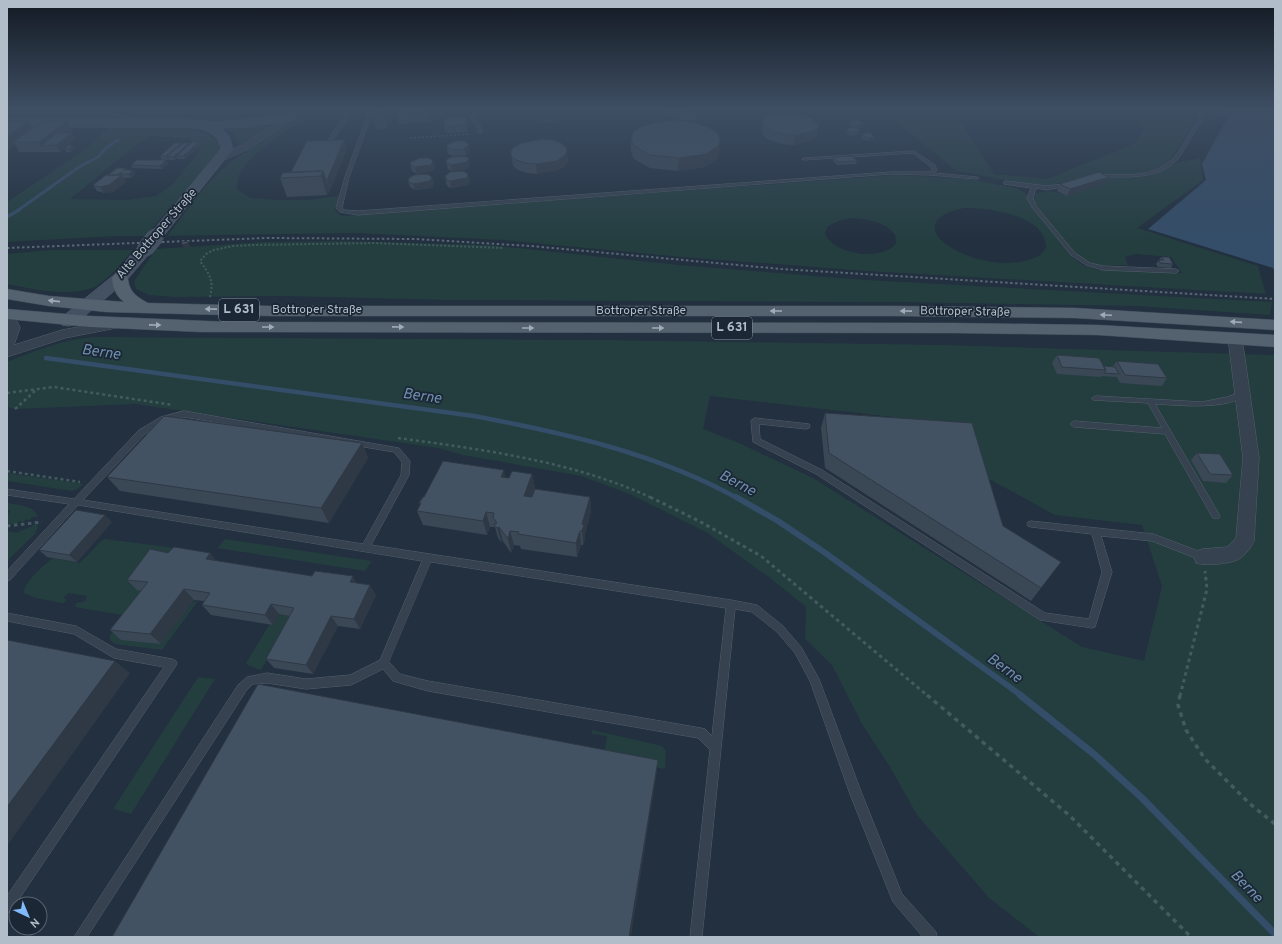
<svg xmlns="http://www.w3.org/2000/svg" width="1282" height="944" viewBox="0 0 1282 944" font-family="Overpass,sans-serif">
<rect width="100%" height="100%" fill="#22303f"/>
<path fill="#243e40" fill-rule="evenodd" d="M11,109h282l-29,7 -20,2h-146l-91,4v-10z
M313,109h8c-24,16 -62,37 -78,60 -5,6 -6,13 -6,20l13,9 26,2h32l31,-4 -4,14 5,5 4,1 552,-41 73,4 47,9 9,5 47,64 11,8 15,5 84,3 -11,-16 -35,-3 -11,3 3,8c-12,0 -26,2 -37,-2 -17,-5 -47,-46 -57,-61l1,-8c12,-4 20,-4 32,2l36,-19 45,-1 29,-13 23,-5 3,22 -66,48 121,38 8,28 -398,-23 -186,-14 -179,-17 -147,-7 -189,3c19,-23 36,-51 59,-70 27,-22 58,-39 87,-57zM965,208c22,0 74,6 80,33 1,3 2,5 0,8 -4,8 -13,10 -21,12 -22,5 -50,0 -70,-12 -33,-18 -20,-36 11,-41zM852,218c15,1 34,4 43,17l1,8c-12,19 -64,12 -71,-10l3,-7 13,-6z
M890,109h63l41,65 53,5 87,-35 11,-14 -18,-21h67l3,4 -10,21 -16,24 -7,7 -11,5 -17,5h-40l-49,11 -43,-6 -47,-9 -67,-54z
M125,126c24,1 88,-7 95,24l-4,7 -71,79h-29l-109,6v-40l80,-54 22,-21zM152,136l36,3 14,6 -8,13 -22,27 -16,11 -28,4 -58,-1 69,-56z
M235,126h30l4,1c-7,7 -20,17 -30,17l-6,-11 -6,-4 2,-2z
M344,241l144,4 191,20 187,15 406,22 -2,13 -133,-9 -243,-4 -444,-2 -168,-4 -107,1 -26,-2 -13,-6 -2,-8 22,-32 107,-7z
M52,250h81c-10,11 -21,26 -35,35 -22,14 -66,4 -91,-1v-30z
M94,337l507,3 343,5 331,10v582l-237,-1 -49,-38 -72,-83 -27,-48 -28,-43 -30,-59 -27,-26 1,-32 -36,-29 -64,-46 -74,-37 -51,-19 -118,-21 -25,-7 -303,-44 -120,5 -8,-2v-45c28,-11 56,-23 87,-25zM710,396l253,29 24,53 68,37 87,10 20,61 -18,75 -62,-14 -269,-169 -74,-35 -36,-14z
M7,473l77,11 -8,6 -4,1 -65,-10z
M7,503c11,2 27,2 31,14h-6l-3,3 -3,-1 -3,3 -4,-1 -3,4 -9,-2v-8l4,-4 -4,-1z
M35,524l3,2 -3,8 -28,27v-30l11,2c5,-5 12,-4 17,-9z
M105,539l94,12 -6,8 -56,31 20,3 4,51 32,-42 5,-1 -36,49 -47,-6 -5,-4v-4l12,-21 -47,-8 1,-4 9,-2 2,-5 -19,-3 -5,5 3,1 -1,3 -3,1 -26,-5 -12,-5c0,-12 20,-28 29,-35l27,5 22,-23z
M225,539l126,19 21,3 -7,10 -148,-23z
M279,614l12,2 -30,54 -12,-4 -3,-3 23,-38h4z
M198,677l17,2 -84,135 -18,-5z
M592,730l70,16 4,5 -1,18 -62,-10 4,-23 -15,-2z"/>
<path fill="#344d68" d="M1219,109h56v164l-2,-5 -125,-39 58,-49 -4,-16 26,-47 -2,-1 2,-3 -10,-2z"/>
<g fill="none" stroke-linecap="round" stroke-linejoin="round">
<path stroke="#344d68" stroke-width="3" d="M17,211l62,-44 19,-10 8,-9 12,-8"/>
<path stroke="#344d68" stroke-width="3.5" d="M7,217l12,-7"/>
<path stroke="#344d68" stroke-width="4.5" d="M46,358l428,58c90,17 182,37 263,82"/>
<path stroke="#344d68" stroke-width="6" d="M736,497l42,24 46,31 198,144"/>
<path stroke="#344d68" stroke-width="7" d="M1020,695l75,60 47,43 133,136"/>
<g stroke="#54606d" stroke-width="1">
<path id="lane" d="M104,109h4v2l5,3 19,3 -2,1 -20,-2 -6,-4z
M353,109h4l-7,6 -23,33h-4v-1l23,-34z
M370,109h4l-25,68 -7,31 2,2 14,1 532,-39h39l3,-2 -1,-3 -18,-14 -109,7 -2,-1 2,-1 110,-7 21,14 2,5 -3,3 43,4 2,1 -2,1 -47,-4 -40,-1 -532,41 -18,-3 -4,-4 9,-31z
M479,109h4l-6,5 -2,5 5,6 2,8 -2,1 -2,-1 -2,-8 -5,-6 2,-7z
M520,109h20l-2,1h-16z
M1037,109h5l2,1 -2,1z
M1198,109h4c4,10 -5,19 -10,27 -5,9 -10,19 -17,26 -21,19 -52,14 -78,15l-2,-1 2,-1c25,-1 54,4 74,-15 8,-7 12,-17 18,-26 5,-8 12,-15 9,-25z
M1006,181l41,5 24,-3v2l-24,5 -11,-2 -3,10 3,8 39,47 15,10 13,3 73,3 3,2 -3,2 -73,-3 -17,-5 -15,-10 -39,-48 -5,-9 4,-10 -27,-4v-2z
M1242,392l4,2c-17,17 -69,11 -91,10l65,112 -1,2h-6l-48,-84 -91,-7 -4,-3 4,-3 88,7 -14,-25 -55,-3 -1,-2 4,-2 106,6 25,-5z
M184,411l215,37 11,13 -1,14 -38,70 360,55 26,5 26,21 18,21 18,32 43,115 40,100 34,38 1,5h-14l-30,-35 -43,-108 -40,-113 -15,-28 -18,-21 -25,-20 -17,-3 -33,328h-12l20,-187 -12,-12 -270,-47 -35,-10 -10,-12 -32,16 -45,4 -39,-6 -14,1 -7,7 -159,246h-13l164,-252 9,-8 20,-4 39,6 44,-4 30,-15 42,-99 -344,-56 -68,75 -3,1v-10l62,-67 -62,-9v-6l67,10 65,-69 22,-13zM184,417l210,35 8,10 -1,13 -38,69 -280,-44 62,-66 21,-13zM431,562l295,46 -14,128 -7,-7 -4,-1 -273,-47 -28,-7 -11,-12z
M755,418l54,6 1,2 -1,2 -3,1 -47,-5 1,15 62,31 223,143 44,6 13,-47 -10,-38 -61,-7 -3,-1 -1,-2 1,-2 3,-1 122,13 53,20 1,3 -1,3 -3,1 -51,-20 -51,-5 11,36 -17,55 -3,1 -52,-8 -224,-146 -63,-32 -2,-21z
M7,613l69,13 40,23 56,10 4,2 1,3 -166,247 -4,2v-17l157,-229 -50,-9 -40,-24 -67,-13z"/>
</g>
<g stroke="#54606d" stroke-width="1">
<path id="street" d="M299,109h10l-61,40 -22,10 -4,1 -5,-3 1,-2 24,-10z
M7,315c7,2 11,6 13,13l-6,17 48,-15 54,-10 5,1 2,3 -2,3 -5,1 -51,10 -58,19z
M1235,334l5,1 2,3 17,120 -5,83c-3,7 -10,16 -17,19 -9,4 -32,6 -41,3l-2,-6 2,-6 7,-2 24,-2 9,-9 7,-80 -15,-120 2,-3z"/>
</g>
<g stroke="#54606d" stroke-width="1">
<path id="secondary" d="M291,113l4,1 2,3 -2,3 -45,7 -29,1 8,8 4,13 -72,90 -5,2 -5,-2 -3,-3 3,-3 70,-84c-3,-18 -19,-20 -34,-22h-180v-8h180c34,6 70,-1 104,-6z
M145,244l6,2 2,3 -27,32 -52,44 -6,1 -6,-1 -3,-4 3,-4 52,-42 25,-29z"/>
</g>
<g stroke="#3f4b58" stroke-width="1">
<path id="primary" d="M120,273l6,2c3,4 2,8 4,12 3,8 11,12 18,16l122,3h623l182,2 200,12v10l-200,-12 -182,-2h-623l-126,-3 -38,-1 -57,-6 -42,-7v-10l42,7 75,6c-8,-6 -11,-14 -12,-24l2,-3z
M7,309l83,7 139,6 725,1 144,2 177,10v12l-177,-12 -144,-2 -753,-1 -111,-5 -83,-8z"/>
</g>
<path stroke="#425b5d" stroke-width="1.5" stroke-dasharray="2 2" stroke-linecap="butt" d="M532,119c21,5 40,-2 60,-10
M410,138l61,-4"/>
<path stroke="#425b5d" stroke-width="2" stroke-dasharray="2 2" stroke-linecap="butt" d="M210,297c4,-17 0,-22 -10,-36l6,-7 8,-4 19,-4 21,-1 120,-2 130,5"/>
<path stroke="#425b5d" stroke-width="2.5" stroke-dasharray="3 3" stroke-linecap="butt" d="M7,393l47,-6 119,18
M15,409l20,-18
M398,438c87,12 174,23 254,60
M7,471l73,11"/>
<path stroke="#425b5d" stroke-width="3" stroke-dasharray="3.5 3.5" stroke-linecap="butt" d="M650,497l49,24 62,35 167,140
M7,526l35,-4
M1180,696l27,-107 -2,-18"/>
<path stroke="#425b5d" stroke-width="3.5" stroke-dasharray="4.5 4.5" stroke-linecap="butt" d="M927,695l143,121 121,121
M1180,695l-2,10 8,25 19,29 45,45 25,20"/>
<use href="#lane" fill="#36424f" fill-rule="evenodd"/>
<use href="#street" fill="#36424f" fill-rule="evenodd"/>
<use href="#secondary" fill="#445162" fill-rule="evenodd"/>
<use href="#primary" fill="#54616f" fill-rule="evenodd"/>
<path stroke="#586676" stroke-width="2" stroke-dasharray="2.5 2.5" stroke-linecap="butt" d="M7,248l259,-10 149,1 116,7 250,23 494,30"/>
<g stroke="#54606d" stroke-width="17" stroke-linecap="butt">
<path id="secondary-bridge" d="M145,249l11,-13"/>
</g>
<use href="#secondary-bridge" stroke="#445162" stroke-width="16"/>
</g>
<path fill="#3a4755" d="M391,109l-4,19 -11,1 -5,-18z
M397,109h35l-2,13 -31,2 -3,-10z
M663,109h55l-1,5 -9,4 -12,3 -17,-1 -9,-3 -6,-4z
M1219,109l10,1 -4,6 -10,-2z
M467,117l1,6 -1,9 -21,1 -2,-6z
M7,121l26,7 34,-7 6,9 -3,3 6,6 -7,6 6,3 -4,4h-5l-2,-3 -4,3h-41l-4,-7 -8,6z
M763,121l55,7 -2,9 -4,4 -19,4 -11,-1 -15,-5 -4,-4 -1,-5z
M851,121l12,6 -7,1 3,6 -5,2 -5,-1 -2,-2v-3l8,-2 -5,-3z
M862,135l13,2v3l-8,1 -6,-3z
M631,139l88,14 -2,6 -12,8 -27,4 -28,-3 -16,-9 -3,-7z
M344,140l3,9 -17,41 -3,5 -40,2 -7,-19 11,-6z
M456,141l14,11 -4,3 -13,1 -5,-2 -1,-7z
M199,142l2,4 -16,13h-7l-1,-1 -2,2h-6v-1l-1,1h-6l-2,-4 29,-13 1,1z
M511,151l56,1 1,10 -3,4 -7,4 -21,4 -11,-1 -8,-3 -5,-4z
M834,157l23,4 -1,3 -19,1 -4,-4z
M166,160l2,4 -6,5 -30,-1 -1,-3z
M433,161l2,6 -2,4 -16,3 -5,-3 -2,-7z
M446,162l24,3 -2,4 -16,2 -4,-2z
M126,168l1,2h6l2,4 -4,4h-7l2,4 -13,10 -9,1 -7,-2 -4,-6 15,-10z
M445,176l25,5 -2,4 -17,3 -3,-1 -2,-4z
M432,177l2,6 -2,5 -17,2 -5,-3 -2,-6z
M1109,177l-4,6 -38,13 -10,-5 3,-7z
M1161,257l12,7 -2,4 -13,-1 -2,-3z
M1057,355l46,11h10l4,-5 50,17 -5,8 -42,-3 -3,-6 -16,-1v1l-44,-3 -5,-11z
M825,413l178,113 38,62 -10,13 -206,-133 -4,-40z
M362,443l6,15 -39,65 -209,-32 -13,-14z
M1197,453l36,22 -7,8 -23,-2 -12,-21z
M532,474l3,14v1l55,8 1,15 -6,22v5l-2,6h-2l-4,12 -56,-8 -1,-3 -6,-1 -3,8 -8,-12 -2,1 -3,-4 -3,-11h-5l-3,8 -64,-10 -6,-14 3,-6 -1,-2 5,-6 82,-19h3z
M112,522l-35,40 -30,-5 -8,-7z
M168,553h42l6,8 140,22 20,12 -16,34 -22,-3 -25,48 -39,-6 -8,-9 24,-43 -11,-2 -6,11 -62,-10 -9,-10 2,-4 -10,-1 -33,44 -40,-4 -11,-10 31,-39 -4,-1 -10,-10z"/>
<path fill="#2f3945" d="M382,109h9l-4,19 -5,-18z
M429,109h3l-2,13 -2,-10z
M710,109h8l-1,5 -9,4 -12,3 1,-10z
M467,117l1,6 -1,9 -1,-7z
M29,121l6,10 -22,11 2,3 -8,6v-14z
M67,121l6,9 -20,16h-12l-2,-4z
M863,123v4l-8,1 1,-3z
M818,128l-2,9 -4,4 -19,4 2,-10z
M860,131l-1,3 -5,2 1,-4z
M72,133l4,6 -16,13 -4,-7z
M875,137v3l-8,1 1,-3z
M344,140l3,9 -17,41 -3,-10z
M720,140l-1,13 -2,6 -12,8 -27,4 1,-13z
M199,142l2,4 -16,13 -2,-3z
M181,143l1,4 -15,9 2,3 -1,1 -2,-4z
M189,143l2,3 -14,10v2l-2,2 -2,-3z
M469,144l1,8 -4,3 -2,-6z
M73,145l2,3 -4,4 -2,-3z
M567,152l1,10 -3,4 -7,4 -21,4 -1,-10z
M469,158l1,7 -2,4 -16,2 -1,-6z
M166,160l2,4 -6,5 -2,-3z
M433,161l2,6 -2,4 -16,3 -2,-7z
M133,170l2,4 -4,4 -2,-4z
M323,171l7,19 -3,5 -6,-19z
M122,172l-2,2 1,3 1,-2 4,7 -13,10 -9,1 -4,-6z
M468,174l2,7 -2,4 -17,3 -1,-7z
M432,177l2,6 -2,5 -17,2 -2,-6z
M1109,177l-4,6 -38,13 3,-7z
M188,241l2,6 -6,1 -2,-3z
M362,443l6,15 -39,65 -8,-15z
M504,470l3,15 -6,-8z
M532,474l3,14 -9,22 -2,-14z
M590,497l1,15 -6,22v5l-2,6 -1,-14v-7z
M486,512l4,15 -3,8 -4,-14z
M105,515l7,7 -35,40 -8,-7z
M499,527l4,14 -2,1 -4,-14z
M510,531l4,14 -3,8 -3,-14z
M580,531l1,14 -4,12 -1,-14z
M210,553l8,11 -12,-5z
M353,576l5,10 -8,-4z
M370,585l6,10 -16,34 -6,-10z
M184,589l10,11 -33,44 -11,-10z
M271,604l8,10 -6,11 -8,-10z
M331,616l7,10 -25,48 -7,-9z
M115,661l15,12 -123,173v-39z
M658,760l-1,11 -26,166h-2z"/>
<path fill="#435263" stroke="#2f3945" d="M372,109h10v1l-11,1z
M397,109h32l-1,3 -32,2z
M674,109h36l-13,2 -17,-1z
M1219,109h5l5,1 -2,3 -10,-2z
M793,113l18,5 7,6v4l-4,3 -19,4 -12,-1 -14,-5 -5,-4 -1,-4 4,-4 7,-3z
M467,117l-1,8 -22,2 1,-9z
M677,120l15,2 18,6 8,6 2,6 -2,6 -12,8 -27,4 -29,-3 -16,-9 -3,-7 3,-8 9,-5 16,-4z
M858,120l5,3 -7,2 -5,-4z
M7,121h22l-22,16z
M43,121h24l-28,21h-26z
M850,127l7,1 3,3 -5,1h-5l-3,-2z
M57,133h15l-16,12 -15,1z
M865,133h5l5,4 -7,1 -6,-3z
M542,139l11,1 8,3 5,4 1,5 -3,4 -7,5 -21,3 -11,-1 -9,-3 -5,-4v-5l3,-4 8,-4z
M344,140l-17,40h-1l-3,-9 -32,1 16,-31z
M456,141h8l5,3v1l-5,4 -12,1 -5,-3v-2z
M192,142h7l-16,14h-6z
M175,143h6l-15,13h-6z
M184,143h5l-16,14 -6,-1z
M69,145h4l-4,4h-5z
M464,156l5,2 -2,4 -16,3 -5,-3v-2l5,-3z
M852,156l5,5 -20,1 -3,-5z
M420,158h9l4,3 -2,4 -16,2 -5,-3 1,-2z
M137,160h29l-6,6 -29,-1z
M117,168h9l-3,2h10l-4,4h-9l2,-2 -5,3h-9z
M323,171l-2,5 -41,2 3,-5z
M463,171l5,3 -1,4 -17,3 -3,-1 -2,-4 5,-4z
M1099,172l10,5 -39,12 -10,-5z
M427,174l5,3 -2,4 -17,3 -5,-3 1,-3 5,-3z
M106,175h16l-13,10 -9,2 -7,-2z
M188,241v2l-6,2v-3z
M1161,257h8l4,7 -13,-1 -1,-3h5z
M1057,355l42,3 7,12 -44,-3z
M1117,361l41,3 9,14 -42,-3z
M1103,366l12,1 4,7 -15,-1 2,-3z
M825,413l147,10 31,103 58,36 -20,26 -212,-135z
M164,416l198,27 -41,65 -214,-31z
M1197,453l23,1 13,21 -23,-1z
M443,461l61,9 -3,7 8,1 3,-7 20,3 -8,22 8,1 3,-8 55,8 -8,27 2,1 -2,6h-2l-4,12 -58,-9 1,-2 -9,-1 -2,8 -9,-12 -2,1 -3,-4 3,-1 -4,-6 1,-4 -8,-1 -3,9 -66,-10 4,-8h-2l4,-6h1z
M76,510l29,5 -36,40 -30,-5z
M174,547l36,6 -4,6 106,17 3,-5 38,5 -3,6 20,3 -16,34 -23,-3 -25,49 -40,-6 28,-51 -23,-4 -6,11 -63,-10 8,-12 -26,-4 -34,45 -40,-4 38,-48 -21,-2 23,-31 18,4z
M7,640l108,21 -108,146z
M258,684l400,76 -29,177h-517z"/>
<defs><path id="oneway-solid" d="M-6-.8H1V-3.2L6.5 0L1 3.2V.8H-6Z"/></defs>
<g fill="#9fabb8">
<use href="#oneway-solid" transform="translate(54 301) rotate(-174)"/>
<use href="#oneway-solid" transform="translate(211 309) rotate(-179)"/>
<use href="#oneway-solid" transform="translate(776 311) rotate(-180)"/>
<use href="#oneway-solid" transform="translate(906 311) rotate(-179)"/>
<use href="#oneway-solid" transform="translate(1106 315) rotate(-177)"/>
<use href="#oneway-solid" transform="translate(1236 322) rotate(-176)"/>
<use href="#oneway-solid" transform="translate(155 325) rotate(1)"/>
<use href="#oneway-solid" transform="translate(268 327)"/>
<use href="#oneway-solid" transform="translate(398 327) rotate(1)"/>
<use href="#oneway-solid" transform="translate(528 328)"/>
<use href="#oneway-solid" transform="translate(658 328)"/>
</g>
<linearGradient id="sky" x2="0" y2="1"><stop stop-color="#131a23"/><stop offset="0.45" stop-color="#3e4e63"/><stop offset="1" stop-color="#3e4e63" stop-opacity="0"/></linearGradient>
<rect width="1282" height="241" fill="url(#sky)"/>
<g text-anchor="middle" dominant-baseline="central" stroke-width="3.5" stroke-linejoin="round" paint-order="stroke">
<g font-size="12" fill="#b2bdca" stroke="#1b2734">
<text transform="translate(157 234) rotate(-49)">Alte Bottroper Straße</text>
<text x="317" y="310">Bottroper Straße</text>
<text x="641" y="311">Bottroper Straße</text>
<text transform="translate(965 312) rotate(1)">Bottroper Straße</text>
</g>
<g fill="#1b2734" stroke="#85909d" stroke-width="1">
<rect x="219" y="299" width="40" height="22" rx="3"/>
<rect x="712" y="317" width="40" height="22" rx="3"/>
</g>
<g font-size="13" font-weight="bold" fill="#b2bdca">
<text x="239" y="310">L 631</text>
<text x="732" y="328">L 631</text>
</g>
<g font-size="15" font-style="italic" fill="#708fb0" stroke="#1b2734">
<text transform="translate(101 353) rotate(8)">Berne</text>
<text transform="translate(422 397) rotate(8)">Berne</text>
<text transform="translate(737 484) rotate(28)">Berne</text>
<text transform="translate(1004 669) rotate(36)">Berne</text>
<text transform="translate(1246 887) rotate(46)">Berne</text>
</g>
</g>
<rect width="1282" height="944" fill="none" stroke="#b2bdca" stroke-width="16"/>
<g transform="translate(28 916) rotate(136)"><circle r="19" fill="#1b2734" stroke="#576370"/>
<path d="M0-3L7 15L0 10L-7 15Z" fill="#82baff"/>
<text y="-6" font-size="11" font-weight="bold" text-anchor="middle" fill="#b2bdca">N</text>
</g>
</svg>
